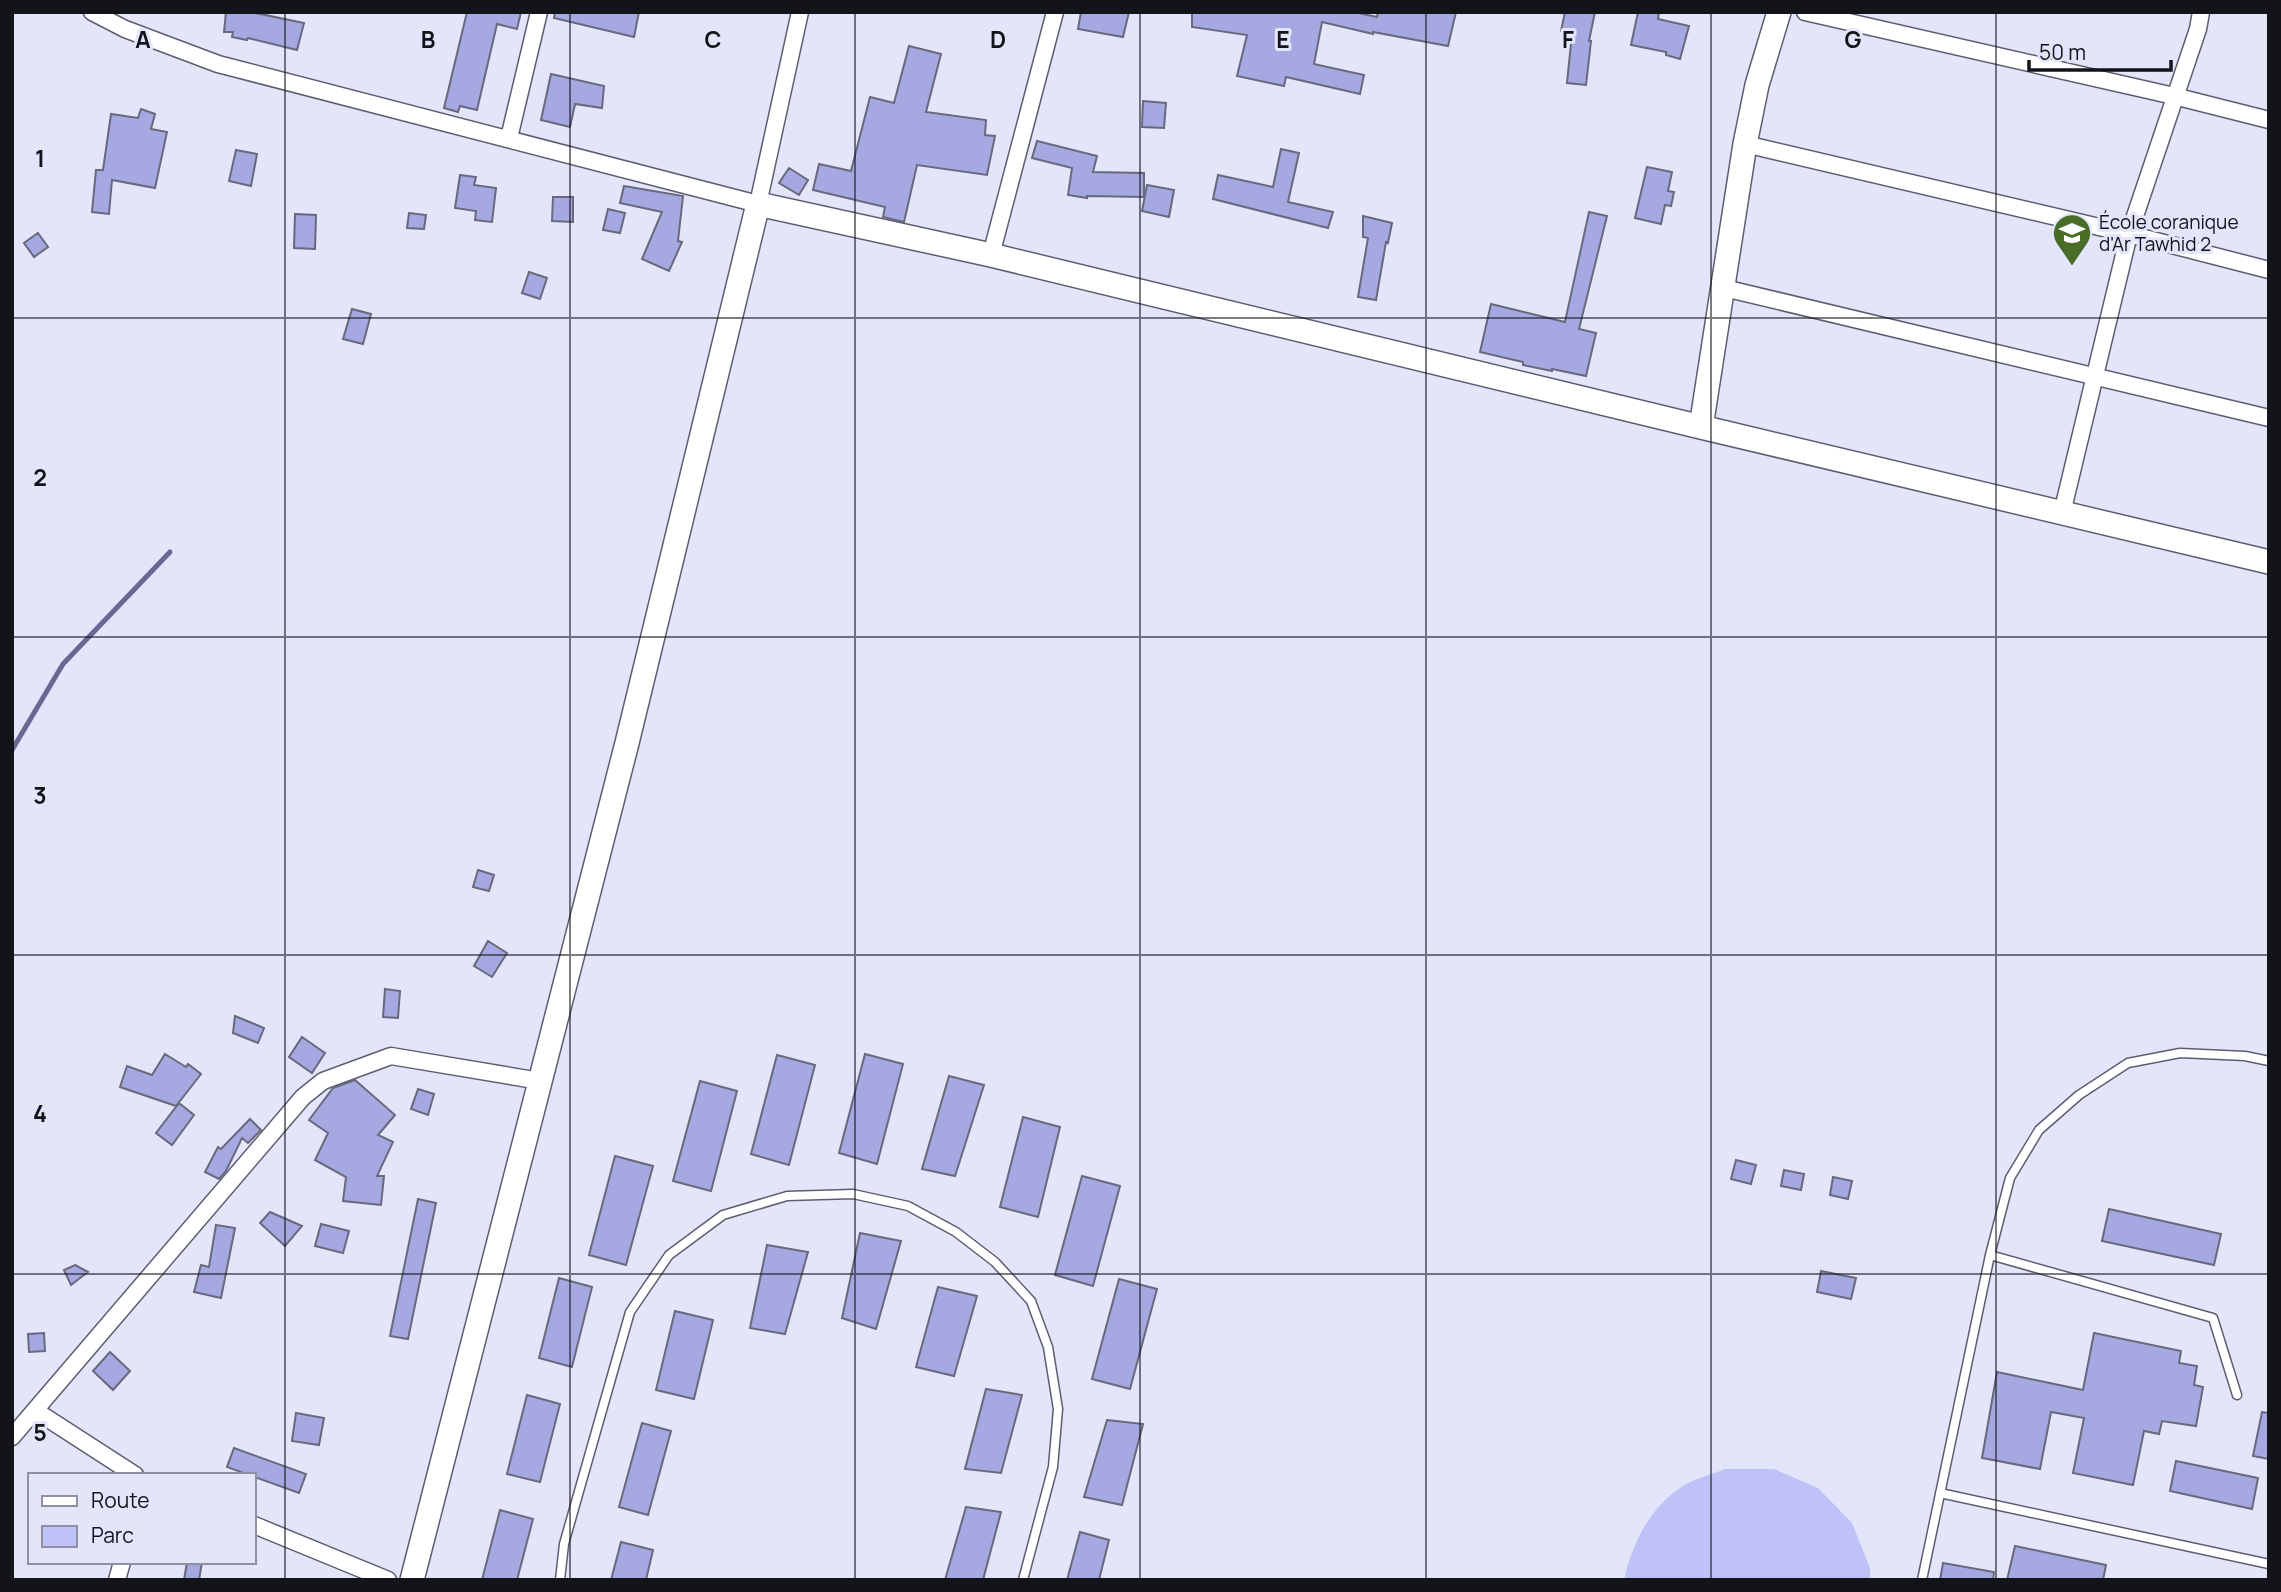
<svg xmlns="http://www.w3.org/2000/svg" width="2281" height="1592" viewBox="0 0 2281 1592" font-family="Manrope,sans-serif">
<rect width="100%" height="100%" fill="#e3e5fa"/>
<path fill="#bfc2f6" d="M1725,1469h49l44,19 34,35 18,45v12h-246c8,-36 25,-71 56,-92 12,-9 31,-13 45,-19z"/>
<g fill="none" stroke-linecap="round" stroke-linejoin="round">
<path stroke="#686992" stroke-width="5" d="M12,750l51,-86 107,-112"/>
</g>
<path fill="#a6a8e2" stroke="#68697c" stroke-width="2" d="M226,12h25l53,11 -7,27 -49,-12 -1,2 -15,-3 1,-5h-9z
M467,12h54l-4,17 -20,-5 -20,86 -17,-4 -2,6 -14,-4z
M555,12h84l-5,25 -80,-19z
M1081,12h48l-6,25 -45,-8z
M1192,12h162l23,5 1,-5h78l-8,34 -75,-14v2l-51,-12 -8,42 50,11 -4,19 -74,-17 -2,9 -47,-10 10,-41 -55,-8z
M1565,12h30l-6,29h2l-5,44 -19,-2 5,-50 -11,-2z
M1638,12h21l-1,7 31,7 -9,33 -14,-4v-3l-35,-7z
M909,46l32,8 -15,58 60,8 -1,15 10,1 -8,39 -70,-10 -13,57 -21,-5 2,-10 -72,-17 6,-26 32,7 19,-74 24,6z
M551,74l53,12 -2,22 -27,-4 -5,23 -29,-7z
M1143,101l23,2 -2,25 -22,-1z
M141,109l14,5 -4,15 16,3 -12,56 -43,-8 -3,34 -17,-2 4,-42h7l8,-56 27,4z
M1037,141l60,15 -4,16 51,1v24l-57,-1v2l-19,-3 4,-27 -40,-10z
M1281,149l18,4 -11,49 45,10 -5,16 -115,-29 5,-24 55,12z
M236,150l21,4 -6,32 -22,-5z
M1647,167l25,5 -4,19 6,1 -3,14 -6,-1 -4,19 -26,-6z
M789,168l19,12 -9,15 -20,-12z
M460,175l16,2 -2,8 22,3 -4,34 -17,-2 1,-9 -21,-3z
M1147,185l27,5 -5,27 -27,-6z
M624,186l59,10 -5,45 4,1 -13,29 -27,-12 20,-47 -42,-9z
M553,197h20v25l-21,-1z
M608,209l17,4 -5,20 -17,-3z
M1589,212l18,4 -28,113 17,4 -10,43 -34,-7v2l-29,-6v-3l-43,-10 11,-48 74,18z
M409,213l17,2 -2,14 -17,-1z
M295,214l21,1 -1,34 -21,-1z
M1363,216l29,7 -4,20 -2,-1 -10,58 -18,-3 10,-59 -5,-1z
M38,233l10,14 -14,10 -10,-14z
M529,272l18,6 -7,21 -18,-6z
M352,309l19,5 -8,30 -20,-5z
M478,870l16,5 -5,16 -16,-4z
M488,941l19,12 -15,24 -18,-11z
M385,989l15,2 -2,27 -15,-1z
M235,1016l29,12 -6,15 -25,-10z
M302,1037l23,16 -13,20 -23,-16z
M165,1054l21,13 2,-3 13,10 -25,32 -56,-19 7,-21 25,9z
M865,1054l38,10 -26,100 -38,-11z
M777,1055l38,10 -26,100 -38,-11z
M949,1076l35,9 -29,91 -33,-7z
M355,1080l40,35 -17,20 15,7 -16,34h7l-3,29 -38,-4 3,-24 -31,-17 13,-27 -19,-13 24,-32z
M700,1081l37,10 -26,100 -38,-10z
M418,1089l16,5 -6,21 -17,-6z
M179,1103l15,12 -22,30 -16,-12z
M1023,1117l37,10 -22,90 -38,-10z
M250,1119l11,11 -13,13 -6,-5 -16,33 -7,8 -14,-7 13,-25 3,2z
M615,1156l38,10 -27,99 -37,-10z
M1736,1160l20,5 -5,19 -20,-5z
M1784,1170l20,4 -3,16 -20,-4z
M1082,1176l38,10 -27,100 -38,-11z
M1833,1177l19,4 -4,18 -18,-4z
M418,1199l18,4 -28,136 -18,-3z
M2109,1209l112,25 -7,31 -112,-24z
M270,1212l32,14 -17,20 -25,-23z
M321,1224l28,7 -6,22 -28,-7z
M216,1225l19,3 -14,70 -27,-6 7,-27 8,2z
M860,1233l41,8 -25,88 -34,-11z
M767,1245l41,7 -23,82 -35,-6z
M75,1265l13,7 -17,13 -7,-15z
M1821,1271l35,7 -5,21 -34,-7z
M559,1278l33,9 -20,80 -33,-9z
M1119,1279l38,10 -27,100 -38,-10z
M938,1287l39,9 -23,80 -38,-9z
M675,1311l38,9 -19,79 -38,-9z
M44,1333l1,18 -16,1 -1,-18z
M2094,1333l87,18 -2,12 18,3 -3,19 9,2 -7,39 -34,-5 -3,13 -15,-3 -11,54 -60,-12 11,-55 -33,-6 -11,57 -58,-11 15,-86 86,18z
M110,1352l20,19 -17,19 -20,-19z
M986,1389l36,6 -21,78 -36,-4z
M527,1395l33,9 -20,78 -33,-8z
M2262,1412l7,1v46l-16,-3z
M296,1413l28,5 -5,27 -27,-4z
M1107,1420l36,4 -21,81 -38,-8z
M642,1423l29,8 -23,84 -29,-8z
M234,1448l72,26 -7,19 -72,-26z
M2176,1461l82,17 -6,31 -82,-18z
M966,1507l35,5 -18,68h-38z
M500,1510l33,9 -16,61h-35z
M1080,1532l29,8 -10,40h-32z
M621,1542l32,8 -7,30h-35z
M2015,1546l91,19 -3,15h-96z
M187,1562h15l-3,18h-15z
M1943,1563l51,9 -1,8h-53z"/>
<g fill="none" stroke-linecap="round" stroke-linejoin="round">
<g stroke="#5c5e70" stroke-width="11">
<path id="lane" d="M1990,1255l223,63 24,77
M1940,1493l329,71
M560,1580l4,-36 66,-232 39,-57 54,-40 64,-19 66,-2 55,12 48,26 39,30 36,39 17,46 10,62 -5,58 -30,113
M1922,1580l68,-325 20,-77 29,-48 40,-35 49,-32 52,-10 65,3 24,5"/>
</g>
<g stroke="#5c5e70" stroke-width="19">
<path id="street" d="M92,12l33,17 93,35 540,140 42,-192
M1805,12l369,84 95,24
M509,138l30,-126
M1745,144l384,90 140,36
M991,255l64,-243
M1724,288l545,130
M2062,513l67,-279 69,-205 3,-17
M36,1411l99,64
M12,1437l291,-340 20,-16 68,-25 149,25
M254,1525l134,55
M117,1580l5,-18"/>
</g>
<g stroke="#5c5e70" stroke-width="26">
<path id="secondary" d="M1701,427l44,-283 12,-59 22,-73
M412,1580l215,-837 131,-539 233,51 710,172 568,135"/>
</g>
<use href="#lane" stroke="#fff" stroke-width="8"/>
<use href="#street" stroke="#fff" stroke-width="16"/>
<use href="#secondary" stroke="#fff" stroke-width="23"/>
</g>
<path fill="none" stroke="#13131a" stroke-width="2" stroke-opacity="0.55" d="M285,12v1568M570,12v1568M855,12v1568M1140,12v1568M1426,12v1568M1711,12v1568M1996,12v1568M12,318h2257M12,637h2257M12,955h2257M12,1274h2257"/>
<defs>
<g id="school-pin" transform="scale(2.0125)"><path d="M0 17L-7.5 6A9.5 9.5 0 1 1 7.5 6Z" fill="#496d27" stroke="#e3e5fa"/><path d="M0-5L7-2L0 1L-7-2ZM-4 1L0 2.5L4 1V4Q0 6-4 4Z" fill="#fff"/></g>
</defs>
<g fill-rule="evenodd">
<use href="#school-pin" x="2072" y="233"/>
</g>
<g text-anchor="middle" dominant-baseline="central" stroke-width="6" stroke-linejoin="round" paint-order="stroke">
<g font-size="19" fill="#13131a" stroke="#e3e5fa" text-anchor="start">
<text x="2099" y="222">École coranique<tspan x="2099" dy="22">d'Ar Tawhid 2</tspan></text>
</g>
</g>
<g font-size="23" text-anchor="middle" font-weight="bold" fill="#13131a" stroke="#e3e5fa" stroke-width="6" stroke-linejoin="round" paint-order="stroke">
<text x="143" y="48">A</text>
<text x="428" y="48">B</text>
<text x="713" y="48">C</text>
<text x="998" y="48">D</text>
<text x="1283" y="48">E</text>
<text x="1568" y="48">F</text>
<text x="1853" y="48">G</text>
<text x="40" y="167">1</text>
<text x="40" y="486">2</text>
<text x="40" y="804">3</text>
<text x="40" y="1122">4</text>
<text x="40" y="1441">5</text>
</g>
<rect width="2281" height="1592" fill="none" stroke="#13131a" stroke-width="28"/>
<rect x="28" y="1473" width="228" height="91" fill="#e3e5fa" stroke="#9091a0" stroke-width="2"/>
<rect x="42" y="1496" width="35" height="10" fill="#ffffff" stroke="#9091a0" stroke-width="2"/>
<text x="91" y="1508" font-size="21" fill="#13131a">Route</text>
<rect x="42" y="1526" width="35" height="21" fill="#bfc2f6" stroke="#9091a0" stroke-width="2"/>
<text x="91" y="1543" font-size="21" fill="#13131a">Parc</text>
<path d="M2029 60v10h142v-10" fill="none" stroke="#13131a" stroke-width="3.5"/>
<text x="2039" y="60" font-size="21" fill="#13131a" stroke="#e3e5fa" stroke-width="5" paint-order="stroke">50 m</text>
</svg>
